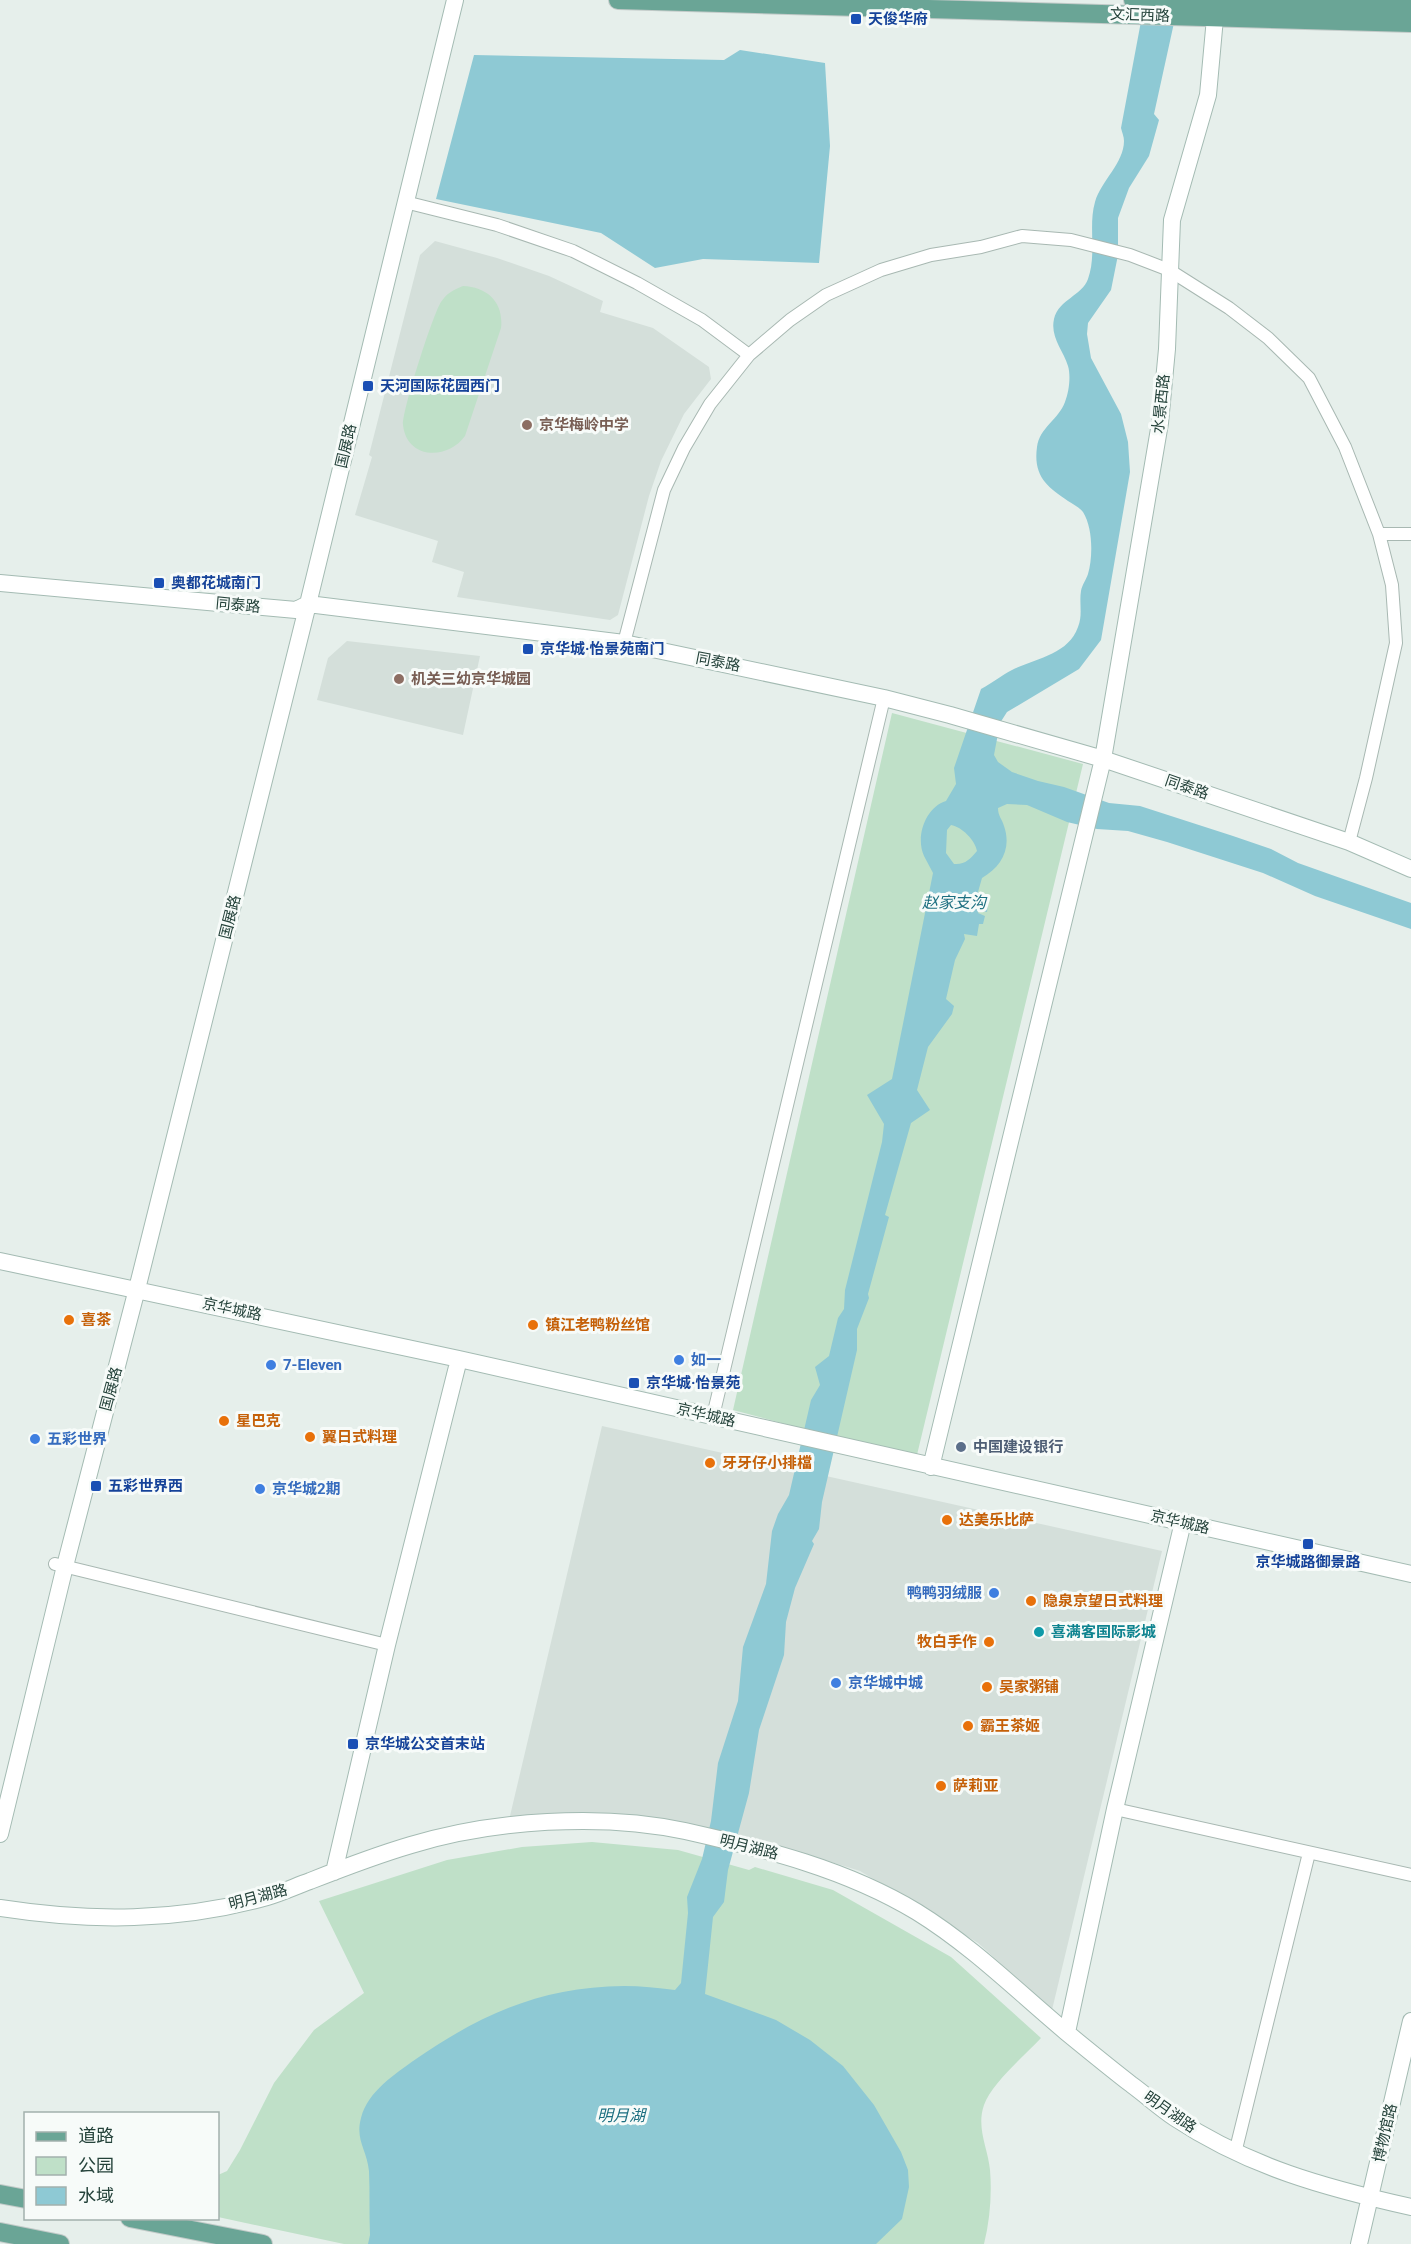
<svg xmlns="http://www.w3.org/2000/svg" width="1411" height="2244" viewBox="0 0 1411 2244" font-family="Roboto,'Noto Sans SC',sans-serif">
<rect width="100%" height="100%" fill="#e6efeb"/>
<path fill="#d4dfda" d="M435,241l62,17 52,18 54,25 -3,11 53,16 56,39 2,12 -27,35 -23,47 -12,35 -31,119 -8,5 -153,-23 7,-25 -32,-10 6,-21 -83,-26 17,-58 -3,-2 51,-200z
M347,641l133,15 -17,79 -146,-35 11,-42z
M602,1426l560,125 -110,459 -74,-67 -118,-72 -93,-29 -98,-21 -68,-6 -91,1z"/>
<path fill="#bfe0c8" d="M463,286c25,1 41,17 38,42l-36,108c-17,24 -58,24 -62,-11 -1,-14 30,-111 38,-123 6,-9 12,-12 22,-16z
M892,713l191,51 -167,695 -183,-49z
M592,1842l86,8 71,20 6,-3 78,23 118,67 90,81c-17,18 -49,45 -57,67 -8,23 4,43 6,65 2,24 0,50 -6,74h-640l-126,-27v-42l9,-4 13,-21 34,-67 40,-53 50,-37 -45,-92 128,-41 75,-13z"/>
<path fill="#8ec9d4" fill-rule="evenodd" d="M1145,0h34l-25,114 5,6 -10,36 -20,32 -11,30v37l-7,35 -23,33 -1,11 4,24 30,56 7,28 2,30 -29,168 -22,29 -72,43 -7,11 -6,32 4,7 14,10 26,9 26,6 45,16 31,3 93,30 38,13 27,14 113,40v26l-96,-33 -52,-23 -96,-31 -39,-11 -31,-2 -30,-7 -40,-17 -20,-1 -9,4c0,8 4,11 6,18 8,23 -3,41 -22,52l-4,14 10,11 -1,9 -8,-2 -1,3 7,3 -2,8h-4l-2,12 -13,-2 1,5 -10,21 -9,39 8,7 -2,8 -24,33 -11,43 13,20 -19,13 -26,92 4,2 -21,77 1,4 -12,31v21l-35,152 -3,27 -7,12 2,3 -19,44 -9,34 -2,33 -25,75 -10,63 -21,77 -4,32 -11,15 -8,77 71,26 34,20 33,26 31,39 27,47 7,18 1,17 -7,32 -26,25h-508l2,-9c-1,-21 0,-43 -1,-64 -2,-21 -14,-31 -8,-53 7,-27 34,-44 55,-59 67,-46 126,-72 208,-73 17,0 34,2 51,4l6,-7 7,-70 -1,-16 15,-38 9,-38 7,-58 20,-62 5,-54 23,-63 6,-53 6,-17 11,-19 22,-95 9,-15 -5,-18 14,-11 9,-38 6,-9 1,-19 37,-148 2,-18 -17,-29 25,-16 41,-206c-3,-6 -6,-11 -9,-17 -9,-20 2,-49 22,-55l10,-17 -2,-16 27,-79c11,-6 21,-14 31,-19 24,-12 56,-15 66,-43 5,-12 1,-24 3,-36 1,-6 5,-11 7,-17 5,-17 5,-46 -5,-62 -3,-4 -10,-8 -15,-11 -21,-14 -35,-25 -31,-54 2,-19 22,-28 28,-45 4,-10 6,-26 3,-36 -5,-16 -18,-29 -14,-47 5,-20 28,-23 34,-40 9,-25 0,-53 7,-77 6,-21 29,-39 29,-61 0,-4 -2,-9 -3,-13zM951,825c11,2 24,15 26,26 -7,8 -12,14 -23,13l-8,-11 1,-23z
M740,50l85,13 5,83 -11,117 -116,-4 -48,9 -54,-35 -165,-34 38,-144 250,5z"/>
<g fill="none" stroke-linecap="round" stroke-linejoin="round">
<g stroke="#a8b8b2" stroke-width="14">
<path id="street" d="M405,202l92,23 76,26 64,32 65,37 47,35
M1379,534h32
M624,643l40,-153 20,-42 26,-44 39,-49 41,-35 36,-25 55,-25 50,-15 50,-8 41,-11 49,4 59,15 39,15 60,38 39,30 41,40 36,69 34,87 13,51 4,58 -30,135 -17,64
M713,1416l171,-718
M55,1564l332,81
M1115,1809l296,66
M1235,2153l74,-300"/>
</g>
<g stroke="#a4bbb3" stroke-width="18">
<path id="secondary" d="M0,583l296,27 12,-6 316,39 260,55 66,17 153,44 246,83 62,27
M0,1261l459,98 952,215
M931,1467l172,-708 57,-336 7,-74 5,-129 36,-125 7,-77
M0,1834l65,-268 72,-277 171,-685 147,-604
M334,1872l53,-227 72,-286
M0,1908c90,14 178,14 267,-11 14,-4 29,-11 43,-16 33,-13 67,-26 101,-36 82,-25 191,-32 274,-14 80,18 161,38 232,81 55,34 100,79 149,120 22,18 44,36 66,53 15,11 28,23 43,33 74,49 151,70 236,89
M1067,2032l48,-223 68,-287
M1359,2244l52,-223"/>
</g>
<g stroke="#c2cac8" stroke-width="20">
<path id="primary" d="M618,0l793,23
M1133,0l278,7
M0,2194l26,5
M130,2218l133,26
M0,2232l60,12"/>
</g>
<use href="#street" stroke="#fff" stroke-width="12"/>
<use href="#secondary" stroke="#fff" stroke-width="16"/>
<use href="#primary" stroke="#6aa596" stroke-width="18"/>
</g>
<g fill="#1a4fb4" stroke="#f7fbf9" stroke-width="2">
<rect x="850" y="13" width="12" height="12" rx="3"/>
<rect x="362" y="380" width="12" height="12" rx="3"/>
<rect x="153" y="577" width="12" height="12" rx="3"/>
<rect x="522" y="643" width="12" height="12" rx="3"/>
<rect x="628" y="1377" width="12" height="12" rx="3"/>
<rect x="90" y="1480" width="12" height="12" rx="3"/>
<rect x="1302" y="1538" width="12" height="12" rx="3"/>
<rect x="347" y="1738" width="12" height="12" rx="3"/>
</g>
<g fill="#8d6e63" stroke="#f7fbf9" stroke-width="2">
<circle cx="527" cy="425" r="6"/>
<circle cx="399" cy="679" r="6"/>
</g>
<g fill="#e8710a" stroke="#f7fbf9" stroke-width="2">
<circle cx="69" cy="1320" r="6"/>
<circle cx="533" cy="1325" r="6"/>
<circle cx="224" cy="1421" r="6"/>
<circle cx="310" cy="1437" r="6"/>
<circle cx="710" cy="1463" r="6"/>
<circle cx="947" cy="1520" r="6"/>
<circle cx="1031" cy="1601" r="6"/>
<circle cx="989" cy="1642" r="6"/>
<circle cx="987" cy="1687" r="6"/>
<circle cx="968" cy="1726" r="6"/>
<circle cx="941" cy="1786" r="6"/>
</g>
<g fill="#3f7fe0" stroke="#f7fbf9" stroke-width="2">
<circle cx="679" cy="1360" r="6"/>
<circle cx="271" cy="1365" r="6"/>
<circle cx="35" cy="1439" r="6"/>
<circle cx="260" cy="1489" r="6"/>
<circle cx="994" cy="1593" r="6"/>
<circle cx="836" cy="1683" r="6"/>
</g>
<circle fill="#5c6f8a" stroke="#f7fbf9" stroke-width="2" cx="961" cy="1447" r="6"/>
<circle fill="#0f9aa8" stroke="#f7fbf9" stroke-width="2" cx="1039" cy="1632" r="6"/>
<g text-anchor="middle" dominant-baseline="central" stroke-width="6" stroke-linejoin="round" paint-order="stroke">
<g font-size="15" fill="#24423a" stroke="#f7fbf9">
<text transform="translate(1140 15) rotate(2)">文汇西路</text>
<text transform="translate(1161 404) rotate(-84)">水景西路</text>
<text transform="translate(346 446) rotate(-77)">国展路</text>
<text transform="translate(238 605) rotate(5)">同泰路</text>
<text transform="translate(718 662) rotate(11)">同泰路</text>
<text transform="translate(1187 787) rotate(19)">同泰路</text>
<text transform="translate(230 917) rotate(-76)">国展路</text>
<text transform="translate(232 1309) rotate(12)">京华城路</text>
<text transform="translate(111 1389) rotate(-75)">国展路</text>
<text transform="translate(706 1415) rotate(13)">京华城路</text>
<text transform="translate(1180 1522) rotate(13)">京华城路</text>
<text transform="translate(749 1847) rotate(14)">明月湖路</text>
<text transform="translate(258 1897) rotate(-15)">明月湖路</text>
<text transform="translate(1170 2112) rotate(35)">明月湖路</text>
<text transform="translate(1385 2133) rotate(-77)">博物馆路</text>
</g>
<g font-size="15" font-weight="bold" fill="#164399" stroke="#f7fbf9" text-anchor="start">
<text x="868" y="19">天俊华府</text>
<text x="380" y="386">天河国际花园西门</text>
<text x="171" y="583">奥都花城南门</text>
<text x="540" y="649">京华城·怡景苑南门</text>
<text x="646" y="1383">京华城·怡景苑</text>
<text x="108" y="1486">五彩世界西</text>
<text x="1308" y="1562" text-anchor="middle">京华城路御景路</text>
<text x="365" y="1744">京华城公交首末站</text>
</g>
<g font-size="15" font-weight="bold" fill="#785e54" stroke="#f7fbf9" text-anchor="start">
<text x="539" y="425">京华梅岭中学</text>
<text x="411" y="679">机关三幼京华城园</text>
</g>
<g font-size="15" font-weight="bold" fill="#c56008" stroke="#f7fbf9" text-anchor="start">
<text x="81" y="1320">喜茶</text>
<text x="545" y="1325">镇江老鸭粉丝馆</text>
<text x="236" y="1421">星巴克</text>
<text x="322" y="1437">翼日式料理</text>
<text x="722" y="1463">牙牙仔小排檔</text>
<text x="959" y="1520">达美乐比萨</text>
<text x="1043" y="1601">隐泉京望日式料理</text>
<text x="977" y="1642" text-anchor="end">牧白手作</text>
<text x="999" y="1687">吴家粥铺</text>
<text x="980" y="1726">霸王茶姬</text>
<text x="953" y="1786">萨莉亚</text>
</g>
<g font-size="15" font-weight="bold" fill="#366cbe" stroke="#f7fbf9" text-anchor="start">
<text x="691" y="1360">如一</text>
<text x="283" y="1365">7-Eleven</text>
<text x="47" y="1439">五彩世界</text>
<text x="272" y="1489">京华城2期</text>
<text x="982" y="1593" text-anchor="end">鸭鸭羽绒服</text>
<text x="848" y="1683">京华城中城</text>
</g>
<g font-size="15" font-weight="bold" fill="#4e5e75" stroke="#f7fbf9" text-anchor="start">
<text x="973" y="1447">中国建设银行</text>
</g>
<g font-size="15" font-weight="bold" fill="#0d838f" stroke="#f7fbf9" text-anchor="start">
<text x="1051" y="1632">喜满客国际影城</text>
</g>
<g font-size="16" font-style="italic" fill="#1c6f80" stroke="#f7fbf9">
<text x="954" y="902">赵家支沟</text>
<text x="621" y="2115">明月湖</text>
</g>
</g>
<rect x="24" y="2112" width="195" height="108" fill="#f7fbf9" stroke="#a3b1ad" stroke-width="1.5"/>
<rect x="36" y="2132" width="30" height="9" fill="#6aa596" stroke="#a3b1ad" stroke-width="1.5"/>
<text x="78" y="2142" font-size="18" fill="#24423a">道路</text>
<rect x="36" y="2157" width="30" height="18" fill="#bfe0c8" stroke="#a3b1ad" stroke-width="1.5"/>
<text x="78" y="2172" font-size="18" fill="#24423a">公园</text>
<rect x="36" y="2187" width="30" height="18" fill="#8ec9d4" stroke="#a3b1ad" stroke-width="1.5"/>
<text x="78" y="2202" font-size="18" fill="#24423a">水域</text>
</svg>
